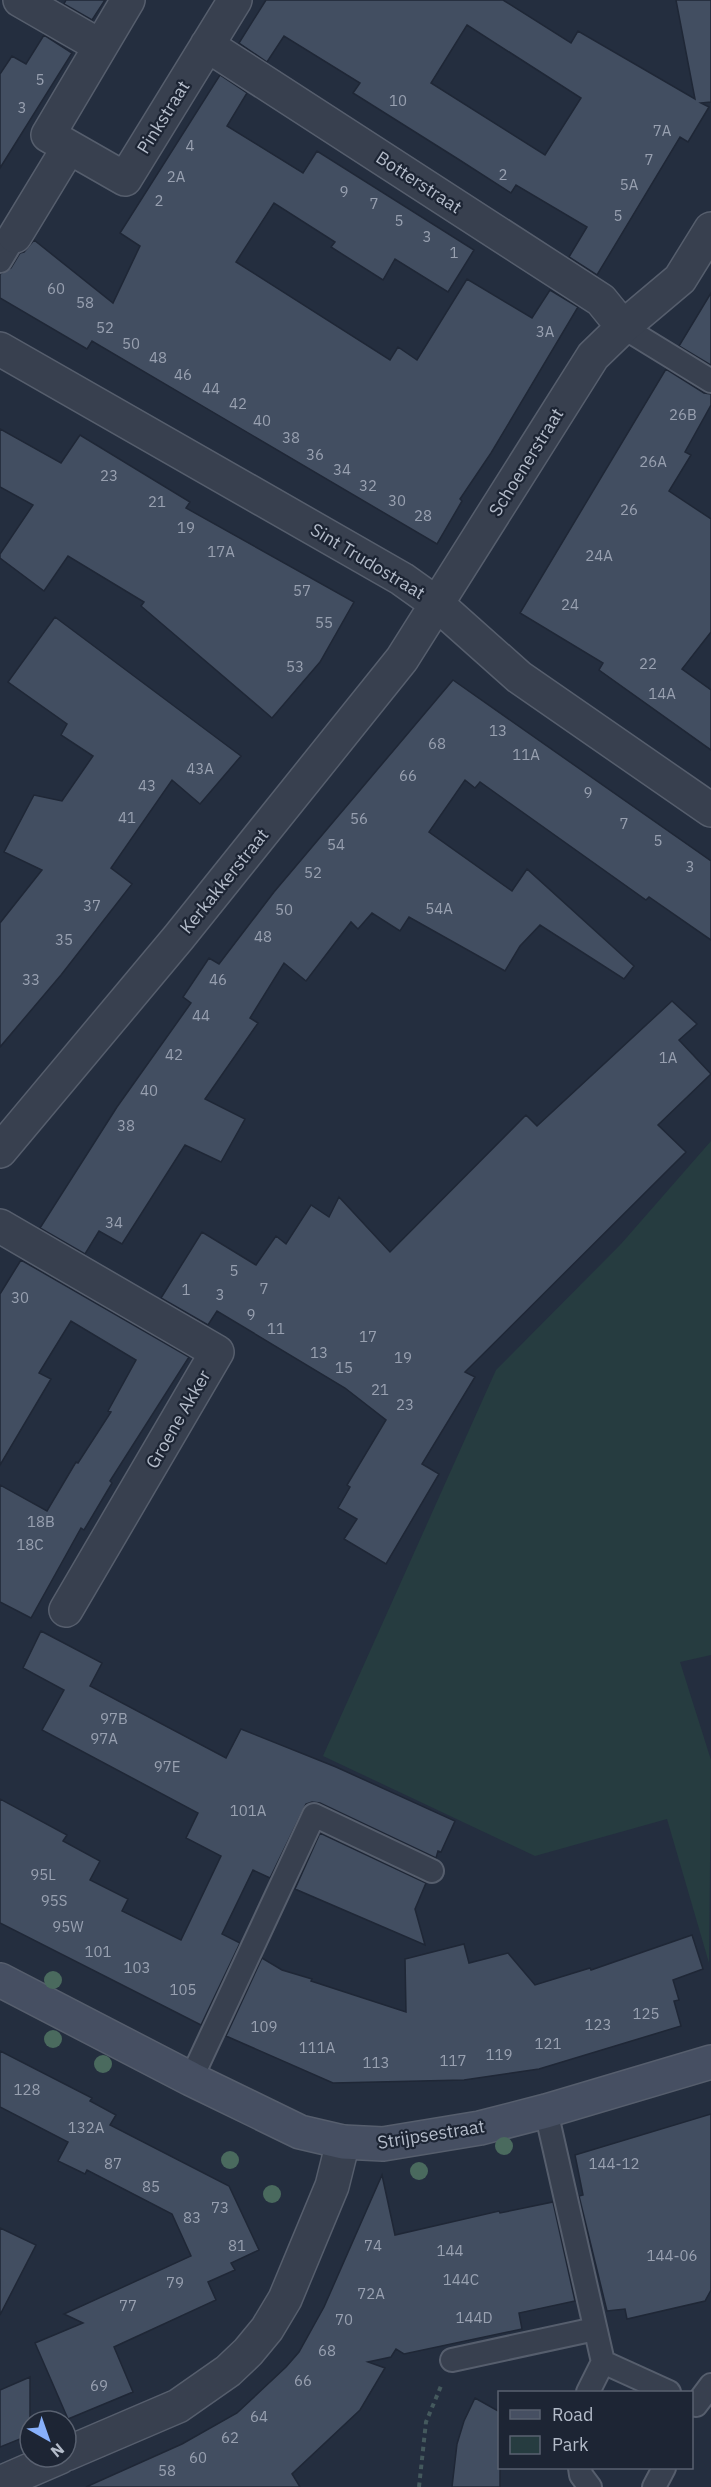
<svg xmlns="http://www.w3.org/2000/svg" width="711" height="2487" viewBox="0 0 711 2487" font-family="'IBM Plex Sans',sans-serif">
<rect width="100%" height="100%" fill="#242e3f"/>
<path fill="#263c40" d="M711,1141v514l-31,7 31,98 -2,203 -42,-144 -132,37 -212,-100 173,-386 125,-126z"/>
<path fill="#424e61" stroke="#1f2736" stroke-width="1.5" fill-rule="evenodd" d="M66,0h39l-13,20 -28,-16z
M266,0h237l68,43 7,-12 117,68 -19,-99h35v102l-10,1 8,4 -21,35 -8,-5 -83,138 -28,-18 18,-30 -71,-42 -5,8 -53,-34 -105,-66 7,-10 -76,-47 -17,26 -28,-19zM467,25l114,73 -36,57 -114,-72z
M44,35l28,18 -72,115v-94l12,-18 14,8z
M220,75l27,18 -20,33 76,47 14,-22 157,99 -26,42 -53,-33 -12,21 -52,-33 4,-5 -61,-39 -38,59 154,98 8,-13 19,13 50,-81 65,39 18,-28 28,17 -87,146 -31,46 2,2 -25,43 -345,-203 -5,8 -87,-51v-24l11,-6 9,-15 4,-1 10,-12 79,63 27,-57 -20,-13z
M711,293v72l-32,-19z
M666,369l38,24 7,1v11l-26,47 6,3 -22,36 42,28v113l-29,37 29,21v60l-112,-80 4,-7 -83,-50z
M0,429l61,34 19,-28 110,67 -4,6 168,94 -34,60 -48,56 -131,-112 3,-4 -76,-46 -24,35 -44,-33v-4l33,-49 -33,-18z
M55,617l186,139 -41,48 -28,-24 -61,88 21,16 -71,91 -61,72v-124l42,-53 -38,-18 30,-57 28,6 31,-45 -32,-21 6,-11 -59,-42z
M453,680l258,181v79l-62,-43 -3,3 -166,-118 -5,6 -10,-8 -36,52 83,59 15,-22 107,97 -10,13 -84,-54 -20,21 -15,25 -96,-54 -9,14 -28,-18 -14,16 -7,-7 -45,59 -22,-18 -34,55 8,5 -53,76 40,20 -24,43 -36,-17 -63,99 -23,-13 -14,23 -45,-26 77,-121 74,-104 -8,-6 26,-39 10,6 55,-72z
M672,1001l25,23 -18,16 32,34 -53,51 28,27 -221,220 10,5 -53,87 17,10 -53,90 -42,-25 13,-20 -19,-11 12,-21 -3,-2 39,-65 -41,-32 -128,-77 -9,14 -47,-27 41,-66 54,33 20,-29 10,8 25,-39 18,12 10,-20 51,55 136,-137 11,11z
M21,1260l168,97 -79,124 2,2 -28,47 -3,-2 -50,90 -31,-16v-117l47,26 29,-49 2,1 33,-51 -3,-1 28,-51 -65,-39 -32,52 12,6 -51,86v-171z
M41,1631l61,32 -12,23 136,72 15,-29 95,38 119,54 -14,31 -3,-1 -2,7 -116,-55 -8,-1 -6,2 -36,74 -17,-8 -31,64 18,9 -39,82 -201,-102v-124l67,36 -4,6 37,20 -10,19 38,19 -6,12 59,29 40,-84 -35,-18 12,-25 -156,-83 22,-40 -41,-22z
M320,1833l106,50 -11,26 10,36 -130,-56z
M692,1935l11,34 -30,11 6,20 -5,1 7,25 -142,43 -75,11 -131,3 -107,-47 36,-78 20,12 30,9 -1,2 95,31 -1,-53 59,-15 5,19 39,-10 27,32 55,-17 1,2z
M0,2051l92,47 -2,3 26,14 -6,10 119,61 30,64 -28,13 4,7 -27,12 8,18 -102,47 19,45 -65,27 -33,-76 48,-20 -19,-9 127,-58 -19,-42 -85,-44 -2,4 -27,-13 10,-19 -68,-35z
M711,2114v176l-6,11 -78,18 -2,-10 -18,2 -28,-115 4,-1 -8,-40z
M382,2175l13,60 104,-24 1,2 53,-11 22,99 -56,12 3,16 -118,25 -8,-5 -5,8 -23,5 17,6 -25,42 -68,64 8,13h-214l96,-43 55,-31 49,-46 13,-15 25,-45z
M0,2228l36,17 -36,70z
M30,2377v58l-30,12v-57z
M475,2398l25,14v75h-48l5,-43 7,-23z"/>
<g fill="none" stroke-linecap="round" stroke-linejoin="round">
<g stroke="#565e6d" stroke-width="26">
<path id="lane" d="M0,261l15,-25
M623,327l88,54
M191,2079l123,-264 118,56
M546,2111l57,251 -15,30
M452,2360l143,-31
M603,2362l66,30
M696,2405l15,-20
M580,2468l1,7 9,12
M654,2487l10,-19"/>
</g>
<g stroke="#565e6d" stroke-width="36">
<path id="street" d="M20,0l80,46
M207,45l394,255 22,27
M69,147l56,32 110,-179
M15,236l54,-89 -21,-12 80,-135
M0,349l402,230 35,25 82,73 192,133
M0,1151l179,-214 223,-278 191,-303 30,-29 57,-48 31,-50
M0,1226l217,126 -151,258
M66,2454l112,-48 50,-35 20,-19 19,-23 18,-30 47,-113 11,-44
M0,2483l60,-26"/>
</g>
<g stroke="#565e6d" stroke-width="36">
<path id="secondary" d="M0,1980l191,99 109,53 43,10 40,2 97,-16 66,-17 165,-49"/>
</g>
<path stroke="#44595d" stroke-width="4" stroke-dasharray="4.5 4.5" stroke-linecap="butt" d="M419,2487l7,-65 15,-36"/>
<use href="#lane" stroke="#38404f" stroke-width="22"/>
<use href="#street" stroke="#38404f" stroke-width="33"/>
<use href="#secondary" stroke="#464f62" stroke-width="33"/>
</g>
<g fill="#4a6a5e">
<circle cx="53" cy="1980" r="9"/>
<circle cx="53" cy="2039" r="9"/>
<circle cx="103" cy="2064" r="9"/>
<circle cx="504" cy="2146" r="9"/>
<circle cx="230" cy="2160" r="9"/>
<circle cx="419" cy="2171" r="9"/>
<circle cx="272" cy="2194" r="9"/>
</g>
<g text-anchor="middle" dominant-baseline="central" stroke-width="4.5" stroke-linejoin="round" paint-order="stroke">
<g font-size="15" fill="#98a0b0">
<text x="40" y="79">5</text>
<text x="398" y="100">10</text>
<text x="22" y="107">3</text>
<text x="662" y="130">7A</text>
<text x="190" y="145">4</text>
<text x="649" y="159">7</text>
<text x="503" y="174">2</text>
<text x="176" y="176">2A</text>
<text x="629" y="184">5A</text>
<text x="344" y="191">9</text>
<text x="159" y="200">2</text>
<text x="374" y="203">7</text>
<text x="618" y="215">5</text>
<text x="399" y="220">5</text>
<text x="427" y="236">3</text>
<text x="454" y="252">1</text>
<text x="56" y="288">60</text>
<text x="85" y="302">58</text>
<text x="105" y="327">52</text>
<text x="545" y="331">3A</text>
<text x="131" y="343">50</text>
<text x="158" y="357">48</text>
<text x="183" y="374">46</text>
<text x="211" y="388">44</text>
<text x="238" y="403">42</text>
<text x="683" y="414">26B</text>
<text x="262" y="420">40</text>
<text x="291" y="437">38</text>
<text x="315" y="454">36</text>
<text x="653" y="461">26A</text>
<text x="342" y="469">34</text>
<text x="109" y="475">23</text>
<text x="368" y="485">32</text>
<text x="397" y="500">30</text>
<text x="157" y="501">21</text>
<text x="629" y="509">26</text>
<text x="423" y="515">28</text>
<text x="186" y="527">19</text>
<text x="221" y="551">17A</text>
<text x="599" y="555">24A</text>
<text x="302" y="590">57</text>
<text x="570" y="604">24</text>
<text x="324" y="622">55</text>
<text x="648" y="663">22</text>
<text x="295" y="666">53</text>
<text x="662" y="693">14A</text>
<text x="498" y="730">13</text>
<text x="437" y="743">68</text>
<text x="526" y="754">11A</text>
<text x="200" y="768">43A</text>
<text x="408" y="775">66</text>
<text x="147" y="785">43</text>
<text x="588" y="792">9</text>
<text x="127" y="817">41</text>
<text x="359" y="818">56</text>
<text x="624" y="823">7</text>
<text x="658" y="840">5</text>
<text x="336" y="844">54</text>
<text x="690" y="866">3</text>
<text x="313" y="872">52</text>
<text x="92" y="905">37</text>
<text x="439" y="908">54A</text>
<text x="284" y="909">50</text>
<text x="263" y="936">48</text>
<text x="64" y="939">35</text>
<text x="31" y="979">33</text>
<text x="218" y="979">46</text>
<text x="201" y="1015">44</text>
<text x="174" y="1054">42</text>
<text x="668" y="1057">1A</text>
<text x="149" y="1090">40</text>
<text x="126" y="1125">38</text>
<text x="114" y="1222">34</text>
<text x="234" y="1270">5</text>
<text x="264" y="1288">7</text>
<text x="186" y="1289">1</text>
<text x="220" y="1294">3</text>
<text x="20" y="1297">30</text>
<text x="251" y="1314">9</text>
<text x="276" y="1328">11</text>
<text x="368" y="1336">17</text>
<text x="319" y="1352">13</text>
<text x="403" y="1357">19</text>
<text x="344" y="1367">15</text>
<text x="380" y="1389">21</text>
<text x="405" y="1404">23</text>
<text x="41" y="1521">18B</text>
<text x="30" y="1544">18C</text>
<text x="114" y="1718">97B</text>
<text x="104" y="1738">97A</text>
<text x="167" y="1766">97E</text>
<text x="248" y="1810">101A</text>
<text x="43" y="1874">95L</text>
<text x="54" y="1900">95S</text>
<text x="68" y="1926">95W</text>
<text x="98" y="1951">101</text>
<text x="137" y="1967">103</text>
<text x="183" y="1989">105</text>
<text x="646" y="2013">125</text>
<text x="598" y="2024">123</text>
<text x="264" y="2026">109</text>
<text x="548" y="2043">121</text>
<text x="317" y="2047">111A</text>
<text x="499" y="2054">119</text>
<text x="453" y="2060">117</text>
<text x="376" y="2062">113</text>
<text x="27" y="2089">128</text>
<text x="86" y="2127">132A</text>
<text x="113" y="2163">87</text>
<text x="614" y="2163">144-12</text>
<text x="151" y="2186">85</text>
<text x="220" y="2207">73</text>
<text x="192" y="2217">83</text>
<text x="237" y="2245">81</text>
<text x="373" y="2245">74</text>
<text x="450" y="2250">144</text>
<text x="672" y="2255">144-06</text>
<text x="461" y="2279">144C</text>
<text x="175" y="2282">79</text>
<text x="371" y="2293">72A</text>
<text x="128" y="2305">77</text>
<text x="474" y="2317">144D</text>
<text x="344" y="2319">70</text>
<text x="327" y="2350">68</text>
<text x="303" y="2380">66</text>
<text x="99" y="2385">69</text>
<text x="259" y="2416">64</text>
<text x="230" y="2437">62</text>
<text x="198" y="2457">60</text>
<text x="167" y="2470">58</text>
</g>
<g font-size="18" fill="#b4bcca" stroke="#1d2534">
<text transform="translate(163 117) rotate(-58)">Pinkstraat</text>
<text transform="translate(419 182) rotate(33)">Botterstraat</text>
<text transform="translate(526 462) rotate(-58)">Schoenerstraat</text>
<text transform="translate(368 561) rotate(31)">Sint Trudostraat</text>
<text transform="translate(224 881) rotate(-51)">Kerkakkerstraat</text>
<text transform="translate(178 1419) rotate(-60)">Groene Akker</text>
<text transform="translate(431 2134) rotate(-9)">Strijpsestraat</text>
</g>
</g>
<rect x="498" y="2391" width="195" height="78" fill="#1d2534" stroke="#596170" stroke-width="1.5"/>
<rect x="510" y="2410" width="30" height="9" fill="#464f62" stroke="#596170" stroke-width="1.5"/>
<text x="552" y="2421" font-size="18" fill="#b4bcca">Road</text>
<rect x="510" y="2436" width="30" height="18" fill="#263c40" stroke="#596170" stroke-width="1.5"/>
<text x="552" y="2451" font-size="18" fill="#b4bcca">Park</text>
<g transform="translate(48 2439) rotate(140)"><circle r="28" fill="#1d2534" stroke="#596170" stroke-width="1.5"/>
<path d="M0-4.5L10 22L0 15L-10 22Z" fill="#88b0fb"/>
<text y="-9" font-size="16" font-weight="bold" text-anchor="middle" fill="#b4bcca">N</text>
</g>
</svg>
